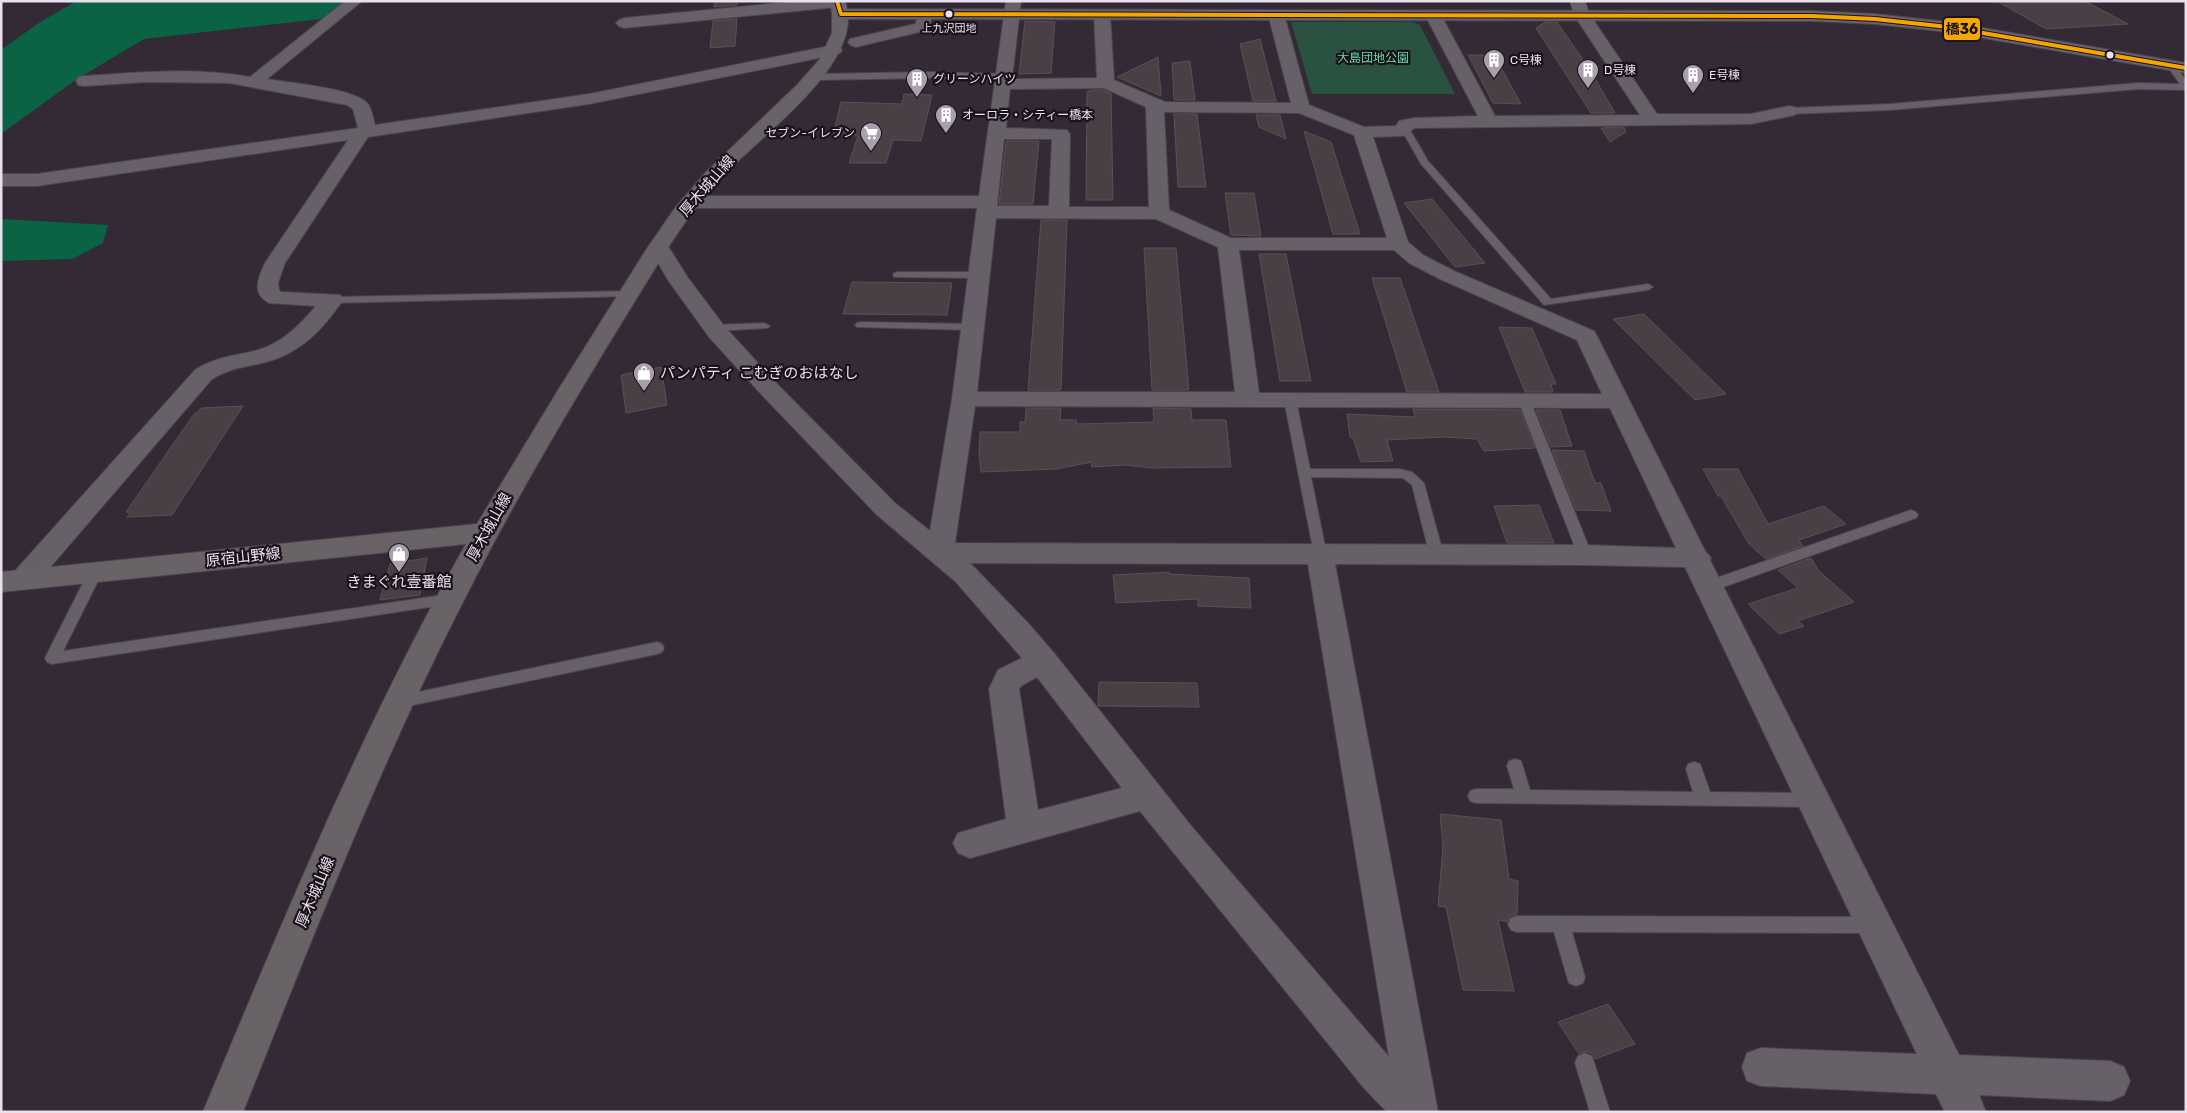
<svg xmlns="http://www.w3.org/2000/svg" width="2187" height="1113" viewBox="0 0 2187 1113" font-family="Rubik,'Noto Sans JP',sans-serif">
<rect width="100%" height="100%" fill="#332a36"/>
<path fill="#295240" d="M1291,22h122l7,3 35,69h-143z"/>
<path fill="#096344" d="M77,1h269l-25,18 -177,20 -67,40 -76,55v-84l39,-28z
M1,219l107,6 -5,18 -31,16 -71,2z"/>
<path fill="#493f45" stroke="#5b5054" d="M715,1h23l-1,4 -23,2z
M1997,1h88l43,23 -82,5z
M737,19l-2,27 -25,2 3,-27z
M1025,21l30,1 -4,51 -32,1z
M1545,22h12l33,48 25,43h-24l-55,-85z
M1260,39l16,62h-23l-13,-57z
M1468,55h26l27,49 -28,-1z
M1158,57l3,39 -44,-19z
M1190,61l5,39h-21l-2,-37z
M1091,90h13l7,3 2,107h-27l1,-108z
M904,94l28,1 -11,46 -28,-1 -7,23h-37l9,-27 -25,-1 8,-33 61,2z
M1174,114h23l9,73h-28z
M1256,115h24l6,24 -27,-12z
M1624,127l2,5 -16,10 -9,-14z
M1304,131l27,11 29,92h-27z
M1006,141h33l-6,63h-34z
M1225,193h29l7,43 -30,-1z
M1432,199l53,64 -30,4 -51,-64z
M1041,220h26l-6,170h-33z
M1144,248h32l13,142h-37z
M1259,254h27l25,127h-31z
M1372,278h28l39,114h-32z
M852,282l100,1 -5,32 -104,-1z
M1644,314l82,80 -31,6 -82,-81z
M1499,327l33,1 24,56h-5l2,8h-28z
M661,367l6,38 -41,8 -5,-38z
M243,406l-71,109 -45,2 4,-5h-5l68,-98 3,-1 4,-5z
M1026,408h35l-1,12h16l1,4 77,-2 -1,-14 38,1 1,11h34l5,47 -80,1 -25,-3 -34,2 -1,-5 -34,7 -76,3 -2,-17 1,-23h40v-10h5z
M1413,409l107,1 15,38 -51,3 -7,-12 -34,-2 -56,3 6,21 -32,1 -8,-24 -3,-1 -3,-23 68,3z
M1536,410h24l12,36 -21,1z
M1552,450l32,1 11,32h6l10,28 -35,-1z
M1703,469h35l30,55 56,-18 22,18 -47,16 4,6 -37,13 -17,-15 -28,-48h-3z
M1539,505l15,38h-47l-13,-37z
M427,558l-7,37 -40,5 10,-36z
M1811,558l8,13 35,31 -56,19 6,5 -25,8 -31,-30 50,-16 -20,-18z
M1169,572v2l80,4 2,30 -53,-2v-7l-82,4 -3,-28z
M1099,682l98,1 2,24 -101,-1z
M1440,814l61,6 8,59 9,2 -1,33 -7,2 -3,6 -9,-2 16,71 -51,-1 -17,-83 -8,-1 5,-60z
M1608,1004l27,40 -40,15 -2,-5 -7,-3 -7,3 -21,-32z"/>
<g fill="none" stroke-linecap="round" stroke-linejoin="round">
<g stroke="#4c454f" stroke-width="2">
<path id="lane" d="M2168,64h6l12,16v10l-48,-1 -248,21 -101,4 -4,-3 4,-3 101,-4 248,-21 42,1 -13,-18z
M928,72l77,2 4,3 -4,3 -77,-2 -112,2 -4,-3 4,-3z
M1401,128l9,2 18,31 123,138 97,-15 5,3 -5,3 -104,15 -123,-141 -17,-30 -7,-3z
M898,272h80l5,3 -5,3 -84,-1 -1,-2 1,-2z
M629,291l5,3 -1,2 -301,7 -5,-3 5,-3z
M861,322l110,2 6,3 -6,3 -114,-3 -2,-2 2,-2z
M764,323l6,3 -2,2 -54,3 -6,-3 6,-3z
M1290,396l6,4 14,69h89l13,3 12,11 20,73 -2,3h-10l-2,-3 -18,-71 -9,-7 -92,-1 16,79 -2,3h-10l-31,-159z
M1524,396l6,4 62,155 -2,3h-10l-2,-3 -60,-155z
M1911,510l5,2 2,3 -2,3 -201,72h-10l-2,-4 2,-4z
M95,568l5,1 2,4 -39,78 387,-57 5,1 2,4 -2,4 -5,1 -398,60 -5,-2 -2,-4 43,-85 2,-4z
M657,642l5,2 2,4 -2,4 -5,2 -258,54 -5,-2 -3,-4 3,-4 5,-2z
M1515,759l6,2 9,29 163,2 -7,-23 2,-5 6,-2 6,2 10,28 103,1 6,2 2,5 -2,5 -6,2 -337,-4 -6,-2 -2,-5 2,-5 6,-2h38l-7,-23 2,-5z
M1517,916l356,1 6,2 3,6 -3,6 -6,2 -301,-1 13,45 -2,6 -7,3 -7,-3 -2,-6 -13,-45h-37l-6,-2 -3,-6 3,-6z
M1585,1053l7,3 18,56h-20l-15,-49 3,-7z"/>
</g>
<g stroke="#4c454f" stroke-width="2">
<path id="street" d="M345,1h17l-95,78c23,4 85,9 100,24 5,5 6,15 8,22l214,-31 245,-49 6,2 2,3 -2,3 -6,2 -245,49 -221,33 -83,126 -7,20 1,7 2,2 59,3 3,5c-20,29 -42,53 -77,62 -19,5 -38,6 -55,18l-177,206 -10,3 -10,-3 -4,-7 4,-7 181,-202c19,-13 41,-14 63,-20 24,-7 42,-25 58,-44l-47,-3c-18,-10 -11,-24 -4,-40l83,-123 -311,46h-36v-12h36l321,-46 -5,-19 -6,-4 -118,-22 -83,-1 -62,4 -6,-1 -2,-4 2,-4 6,-1c55,-4 112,-9 166,1z
M799,1l46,1 -3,3 -5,2 -213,21 -5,-2 -3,-3 3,-3 5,-2z
M1006,1h15l-9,78 85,-1 -3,-64 3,-3h10l3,3 4,66 51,22 126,1 -23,-89 3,-3h10l3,3 25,91 55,22 32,-1 3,-5 15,-3 64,-2 -53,-101 3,-3h10l3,3 54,101 145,-1 -66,-100 -4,-14h15l5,14 67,99h94l38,-8 6,1 3,4 -3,4 -44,9 -337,4 -7,7 -6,1 -28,1 35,105 15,13 31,16 140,60 3,5 108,215 6,7 -1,2 249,495 151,6 14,6 6,14 -6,14 -14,6 -131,-6 7,17h-41l-9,-18 -175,-8 -14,-5 -5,-14 5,-14 14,-5 156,6 -232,-487 -100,-2 -250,-1 103,548h-51l-23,-24 -224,-277 -170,47 -12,-5 -5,-10 5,-10 48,-14 -17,-130 9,-19 24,-12 -66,-76 -79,-67 -115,-120 -53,-58 -41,-57 -19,-33 3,-4 7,-2 7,2 22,35 37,49 53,58 117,118 35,28 22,-132 25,-191h-287l-7,-2 -3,-4 3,-4 7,-2h289zM1104,88l42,19 3,100h-80l1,-73 -3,-4 -61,-2 4,-39zM1164,112l135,1 55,22 33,103h-156l-62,-28zM1004,139h48l-3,67h-52zM996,218l160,1 62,28 17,145h-258zM1239,250h155l15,13 31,16 137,61 25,54 -343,-1zM975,406l635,2 66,140 -91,-3 -630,-2zM970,563l338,1 81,493 -197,-230 -138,-174 -26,-30zM1037,677l85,111 -84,22 -19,-121 2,-3z
M925,9l5,2 3,3 -5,16 -72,17 -6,-2 -2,-3 2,-3 65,-15 5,-13z"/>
</g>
<g stroke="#4c454f" stroke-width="2">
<path id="secondary" d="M830,1h15l2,8 965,2 63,3 73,8 238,41v10l-238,-41 -73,-8 -63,-3 -964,-2c0,56 -90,119 -127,159 -22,23 -40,49 -57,76 -70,113 -140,227 -200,346 -85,165 -152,339 -221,512h-40c80,-192 160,-387 263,-568l-465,48v-20l476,-48 83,-137 86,-137 29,-42 31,-36 91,-87 23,-26 12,-26v-19z"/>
</g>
<use href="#lane" fill="#676069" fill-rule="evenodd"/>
<use href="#street" fill="#676069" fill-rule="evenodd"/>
<use href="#secondary" fill="#696367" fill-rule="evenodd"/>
<g stroke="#19121b" stroke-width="6">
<path id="bus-1" d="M837,1l4,13 971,2 63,3 73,8 238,41"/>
</g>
<use href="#bus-1" stroke="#f7a600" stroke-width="4"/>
</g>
<defs>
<g id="building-pin" transform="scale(1.125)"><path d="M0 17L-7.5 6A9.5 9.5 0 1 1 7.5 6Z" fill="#aaa0ad" stroke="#19121b"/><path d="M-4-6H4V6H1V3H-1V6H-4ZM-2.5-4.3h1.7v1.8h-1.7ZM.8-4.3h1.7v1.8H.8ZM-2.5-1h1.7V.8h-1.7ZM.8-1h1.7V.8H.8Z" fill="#fff"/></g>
<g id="supermarket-pin" transform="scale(1.125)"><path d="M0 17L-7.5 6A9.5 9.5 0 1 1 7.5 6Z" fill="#aaa0ad" stroke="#19121b"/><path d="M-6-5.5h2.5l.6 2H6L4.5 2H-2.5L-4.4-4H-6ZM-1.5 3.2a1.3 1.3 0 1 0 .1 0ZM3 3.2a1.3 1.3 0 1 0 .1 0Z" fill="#fff"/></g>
<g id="shop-pin" transform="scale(1.125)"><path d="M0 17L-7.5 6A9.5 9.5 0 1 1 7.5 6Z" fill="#aaa0ad" stroke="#19121b"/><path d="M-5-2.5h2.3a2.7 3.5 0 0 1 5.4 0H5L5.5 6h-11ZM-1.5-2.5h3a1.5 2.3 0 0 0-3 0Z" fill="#fff"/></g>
</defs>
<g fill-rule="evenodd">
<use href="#building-pin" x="1494" y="60"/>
<use href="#building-pin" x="1588" y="70"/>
<use href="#building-pin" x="1693" y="75"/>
<use href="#building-pin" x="917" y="79"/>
<use href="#building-pin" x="946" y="115"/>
<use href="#supermarket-pin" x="871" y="133"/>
<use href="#shop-pin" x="644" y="373"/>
<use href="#shop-pin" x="399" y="554"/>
</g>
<g fill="#eadfed" stroke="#19121b" stroke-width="2">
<circle cx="949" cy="14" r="4.5"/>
<circle cx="2110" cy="55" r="4.5"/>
</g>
<g text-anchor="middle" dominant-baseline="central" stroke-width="4.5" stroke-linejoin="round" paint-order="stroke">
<g font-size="11" fill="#eadfed" stroke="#19121b">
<text x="949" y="28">上九沢団地</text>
</g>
<g font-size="12" fill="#67dca5" stroke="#19121b">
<text x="1373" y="58">大島団地公園</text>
</g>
<g font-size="12" fill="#eadfed" stroke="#19121b" text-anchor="start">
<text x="1510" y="60">C号棟</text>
<text x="1604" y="70">D号棟</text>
<text x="1709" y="75">E号棟</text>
<text x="933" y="79">グリーンハイツ</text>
<text x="962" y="115">オーロラ・シティー橋本</text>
<text x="855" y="133" text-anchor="end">セブン-イレブン</text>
</g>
<g font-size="15" fill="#eadfed" stroke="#19121b">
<text transform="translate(707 186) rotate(-49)">厚木城山線</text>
<text transform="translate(489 527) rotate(-61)">厚木城山線</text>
<text transform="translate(243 557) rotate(-6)">原宿山野線</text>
<text transform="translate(315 892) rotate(-67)">厚木城山線</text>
</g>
<g font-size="15" fill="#eadfed" stroke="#19121b" text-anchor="start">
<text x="660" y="373">パンパティ こむぎのおはなし</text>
<text x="399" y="582" text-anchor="middle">きまぐれ壹番館</text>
</g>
</g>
<rect stroke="#19121b" stroke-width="2" x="1943" y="17" width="38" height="24" rx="5" fill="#f7a600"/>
<g font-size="14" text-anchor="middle" font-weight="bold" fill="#111">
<text x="1962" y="34">橋36</text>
</g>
<rect width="2187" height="1113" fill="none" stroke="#eadfed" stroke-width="5"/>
</svg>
